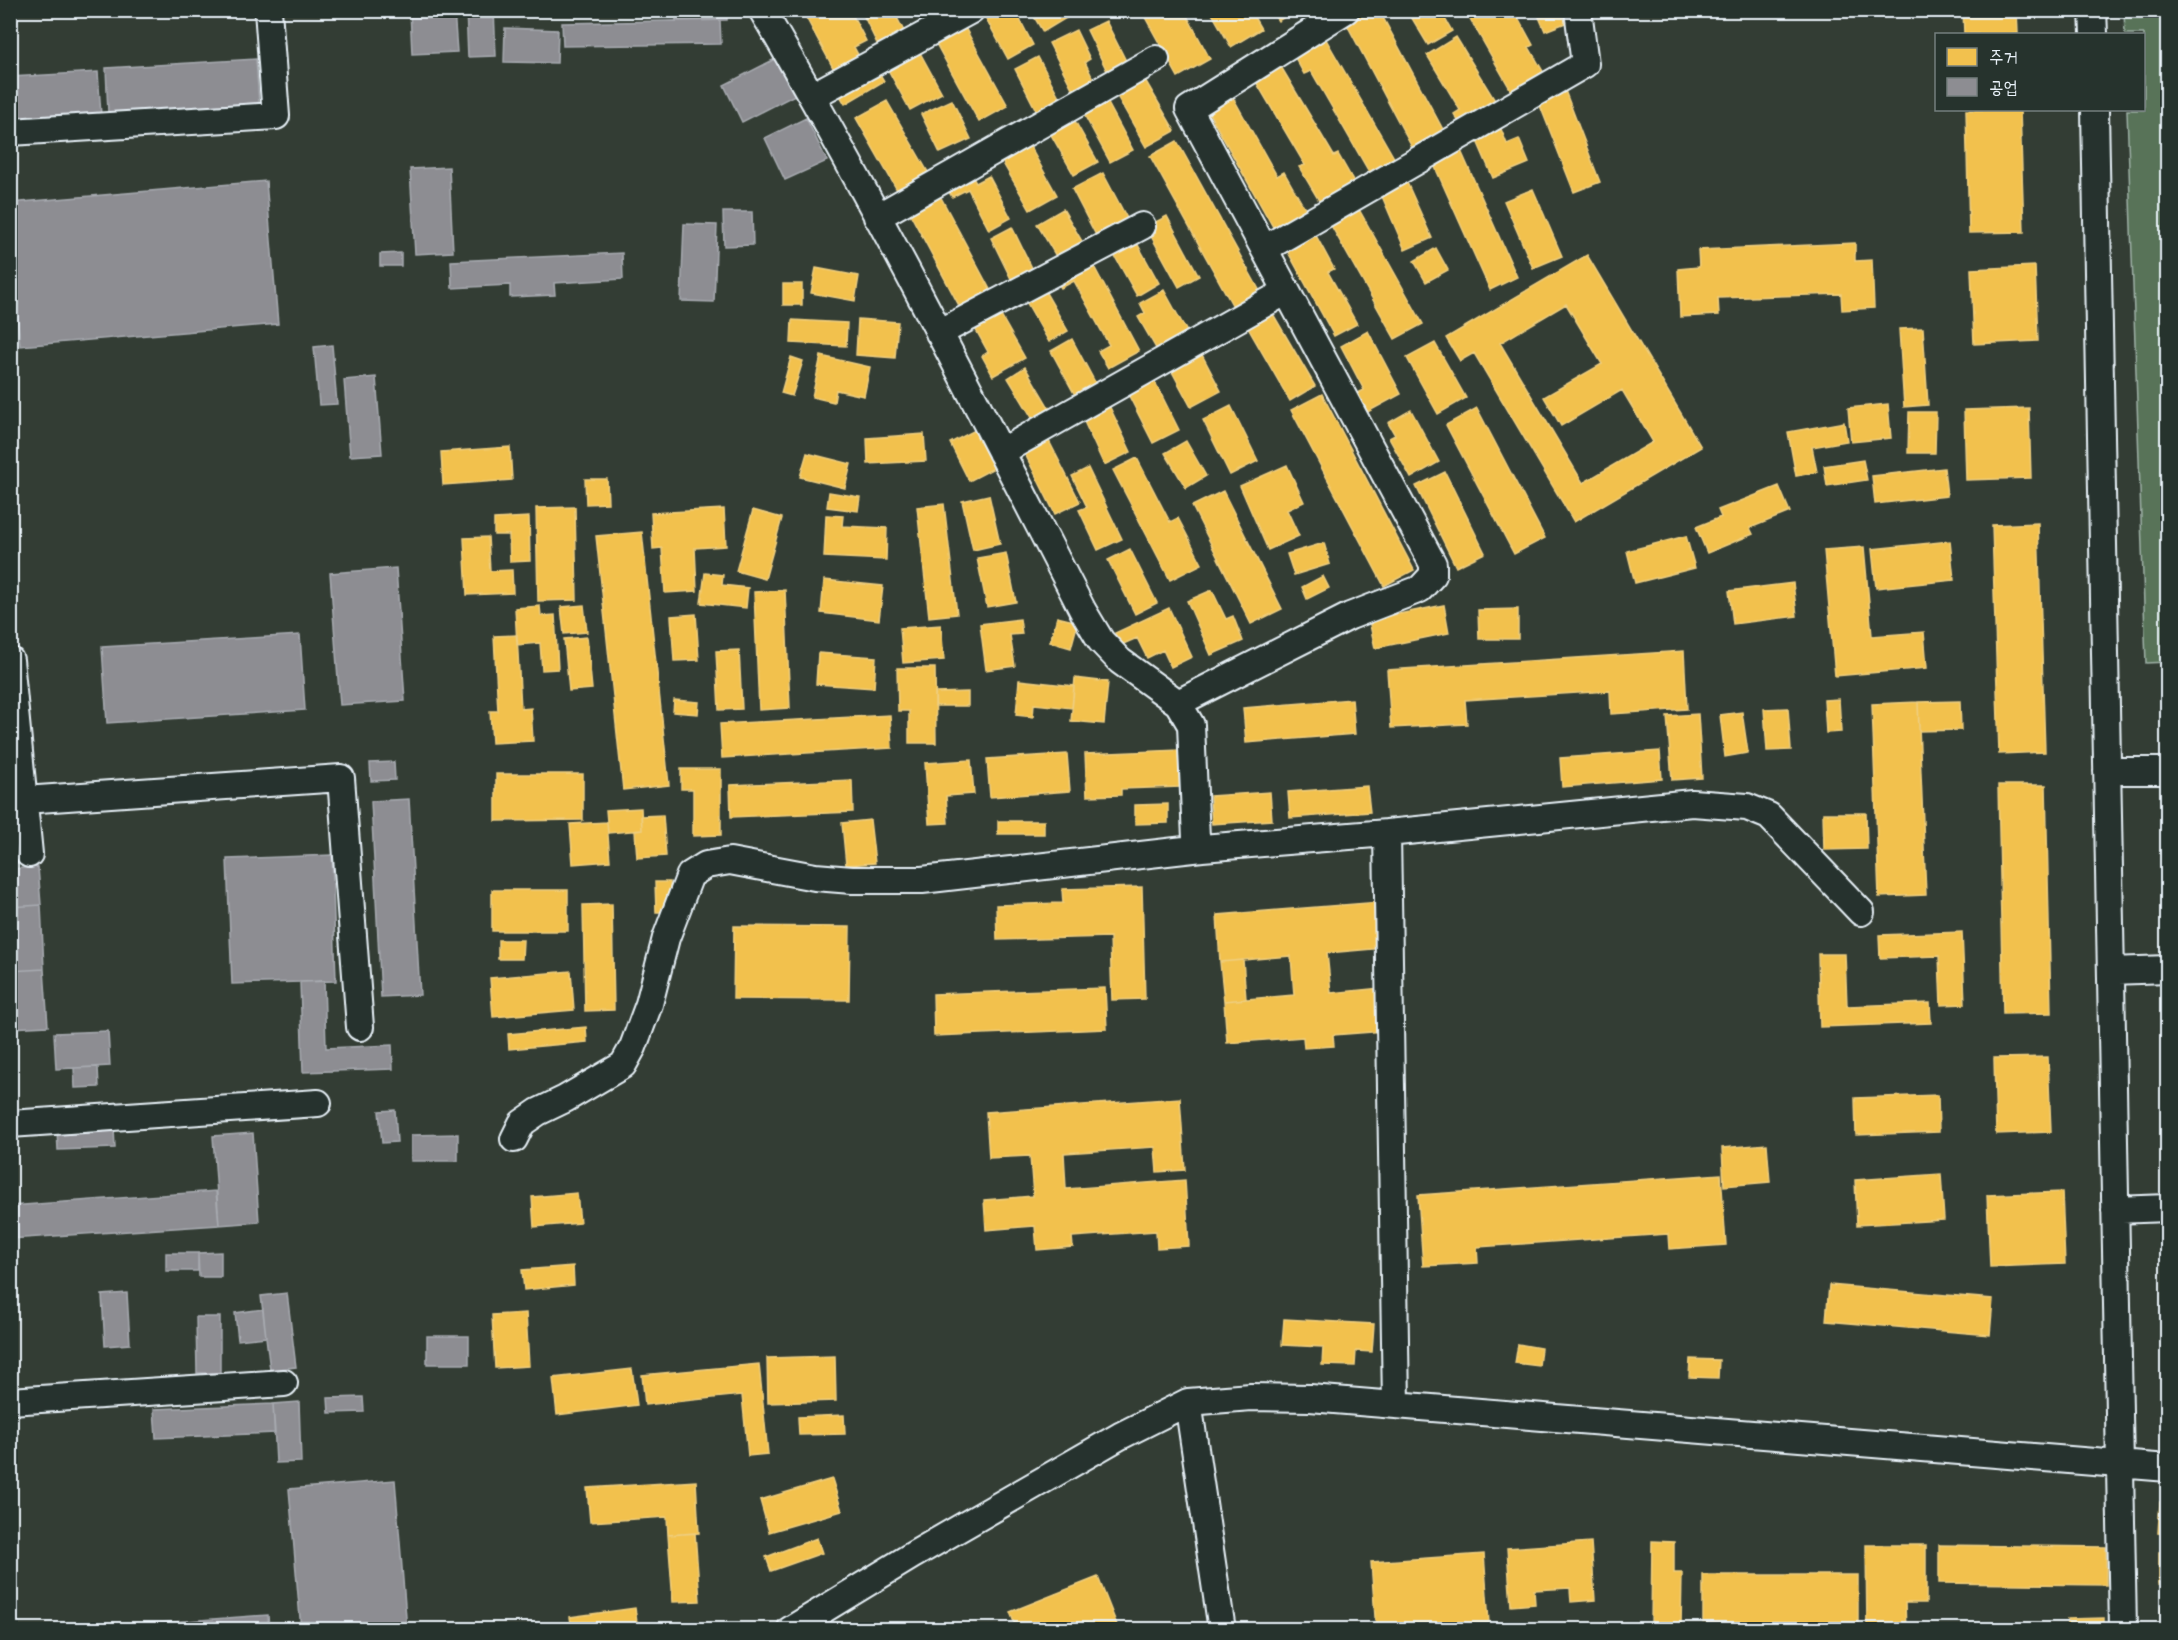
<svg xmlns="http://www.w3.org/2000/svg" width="2178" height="1640" viewBox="0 0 2178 1640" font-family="Itim,'Poor Story',sans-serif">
<rect width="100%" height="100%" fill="#333d34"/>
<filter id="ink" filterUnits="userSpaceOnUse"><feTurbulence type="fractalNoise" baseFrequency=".0167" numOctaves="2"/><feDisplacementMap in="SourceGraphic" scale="12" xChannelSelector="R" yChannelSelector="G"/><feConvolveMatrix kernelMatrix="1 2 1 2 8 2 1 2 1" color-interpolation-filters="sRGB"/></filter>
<g filter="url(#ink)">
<path fill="#587359" stroke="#a0b2a8" stroke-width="1.5" d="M2124,11h43v651l-21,1 -19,-553h17v-76h-19z"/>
<path fill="#f2c14e" stroke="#efcf81" stroke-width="1.5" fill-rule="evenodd" d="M802,10h27l2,4 6,-4h13l16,31 -12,6 9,17 -25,13z
M861,10h32l15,29 -27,13z
M927,10h29l-22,15z
M988,10h27l18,35 -25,14 -25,-46z
M1030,10h38l3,5 -28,17z
M1141,10h43l26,49 -32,18z
M1210,10h40l11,19 -30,18z
M1271,10h25l-18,11z
M1360,10h19l68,127 -32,16 -71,-134z
M1407,10h33l12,21 -24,14z
M1465,10h49l19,35 -4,2 19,33 -32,19z
M1536,10h34l3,10 -28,11z
M1963,10h54l1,24h-54z
M1106,21l23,46 -19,10 -23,-47z
M963,24l45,82 -29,16 -45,-82z
M1076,30l14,29 -5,3 12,25 -20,11 -28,-55z
M1323,34l74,129 -25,14 -61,-106 -7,3 -12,-22z
M1456,37l43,70 -36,22 -9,-15 6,-4 -33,-55z
M918,49l24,44 -32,17 -24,-44z
M1038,57l26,49 -24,12 -25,-49z
M1277,60l57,96 4,-2 20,35 -34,20 -25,-42 6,-2 -53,-90z
M875,66l9,15 -39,23 -9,-15z
M1141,73l34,58 -29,16 -33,-58z
M1564,88l36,94 -26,10 -37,-94z
M1230,92l47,84 7,-4 25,44 -32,18 -72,-128z
M1103,94l30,56 -23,12 -30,-55z
M952,100l19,39 -31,14 -19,-39z
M887,101l45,78 -31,18 -45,-79z
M1966,110h54l4,122 -55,1z
M1070,112l28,50 -24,13 -28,-49z
M1499,124l8,20 12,-5 10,24 -36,15 -19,-44z
M1177,141l85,154 -27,15 -85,-154z
M1028,143l29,52 -27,15 -30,-52z
M1458,144l59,133 -27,13 -60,-134z
M970,172l6,11 13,-7 22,42 -22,12 -21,-41 -16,8 -7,-12z
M1103,173l27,51 -31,17 -27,-52z
M1404,176l28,62 -27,12 -27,-63z
M1533,189l29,67 -29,12 -29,-67z
M937,190l57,107 -31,16 -57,-107z
M1356,204l67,120 -28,15 -67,-119z
M1063,209l23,39 -26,15 -23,-39z
M1167,216l32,60 -20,11 -33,-60z
M1012,227l23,47 -21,11 -23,-47z
M1312,228l22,41 -6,3 29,52 -23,12 -51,-93z
M1132,234l27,49 -22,13 -28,-50z
M1855,243v18l17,-1 2,48 -32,2 -1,-16 -123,4 1,17 -39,2 -2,-48 21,-2 -1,-17z
M1436,248l12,22 -22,12 -12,-21z
M1587,255l114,192 -127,75 -100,-169 -14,8 -14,-23zM1566,304l36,60 -58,33 17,29 61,-36 31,52 -70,41 -83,-140z
M1090,259l49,92 -31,17 -10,-17 11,-6 -35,-64 -13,7 -6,-10z
M2035,266l3,75 -64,3 -3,-75z
M816,268l43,8 -4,25 -44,-8z
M783,284h19v21h-19z
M1042,286l26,45 -19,11 -26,-46z
M1164,290l28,51 -31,16 -23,-40 7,-4 -5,-10z
M996,307l29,51 -32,18 -11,-20 6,-4 -17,-31z
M1269,307l46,79 -25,15 -46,-80z
M858,319l40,3 -3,36 -39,-3z
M792,320l55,3 -1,23 -55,-3z
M1923,328l5,77 -24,2 -5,-78z
M1368,331l33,63 -39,21 -10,-19 12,-6 -23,-44z
M1072,339l25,47 -21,11 -25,-46z
M1435,343l31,55 -28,16 -31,-56z
M1199,349l22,42 -30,16 -22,-41z
M821,356l49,11 -6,29 -28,-6 -2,12 -22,-5z
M791,357l12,4 -11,35 -11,-3z
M1025,367l26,44 -17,10 -26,-43z
M1152,376l27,54 -26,13 -27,-53z
M1322,394l92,176 -30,16 -93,-176z
M1107,401l24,51 -27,13 -24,-52z
M1888,404l3,34 -40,4 -3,-34z
M1231,406l27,55 -28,14 -27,-55z
M1477,408l68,130 -31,16 -68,-129z
M2029,408l2,70 -65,2 -2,-70z
M1411,410l28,52 -28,16 -22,-40 6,-3 -7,-12z
M1909,412h27l-1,41h-27z
M1844,422l3,19 -35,6 5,25 -21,4 -8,-44z
M981,427l19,38 -31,16 -19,-38z
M1045,433l35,69 -25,12 -34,-68z
M924,434l2,27 -58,3 -1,-26z
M1186,441l20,35 -20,12 -21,-35z
M510,447l2,33 -69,5 -2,-33z
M807,453l44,11 -6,24 -45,-11z
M1137,458l33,64 8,-4 24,46 -32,16 -57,-110z
M1863,460l4,20 -40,6 -3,-20z
M1287,465l17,37 -17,8 12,26 -31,14 -28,-64z
M1088,468l34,71 -24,11 -19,-40 8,-3 -15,-31z
M1944,468l3,28 -72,8 -3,-28z
M1445,472l40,81 -29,14 -40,-81z
M585,479h22l1,24 -22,1z
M1779,486l11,26 -40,16 3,6 -46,19 -11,-26 25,-10 -3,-7z
M1223,491l59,118 -31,15 -59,-118z
M829,492l31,5 -2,14 -31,-4z
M989,495l11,49 -27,6 -11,-49z
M944,504l13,110 -28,3 -12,-110z
M575,507l2,93 -39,1 -2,-93z
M724,509l2,37 -31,2 2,43 -32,2 -3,-45 -9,1 -2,-36z
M753,510l29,8 -17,61 -29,-8z
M826,515l17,1 -1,10 45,2 -1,32 -62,-3z
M529,517l1,44 -20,1 -1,-27h-15v-16z
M2038,523l7,229 -46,2 -7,-229z
M642,532l27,253 -46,5 -27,-254z
M1686,536l9,32 -60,15 -8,-32z
M488,537l2,34 22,-1 1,23 -46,2 -3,-57z
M1950,541l4,39 -78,8 -4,-39z
M1324,543l6,21 -36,11 -7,-21z
M1864,547l8,89 52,-4 3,36 -92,8 -11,-126z
M1130,549l27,54 -22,11 -27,-54z
M1006,553l10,49 -29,5 -10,-49z
M705,573l18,2 -1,10 26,3 -2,20 -45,-5z
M1323,576l6,12 -22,11 -5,-12z
M824,580l59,6 -4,34 -58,-7z
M1793,583l4,33 -64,8 -4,-33z
M785,590l5,118 -31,2 -5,-118z
M1212,590l14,29 7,-3 10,25 -32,14 -24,-54z
M584,605l3,27 -23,2 -3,-27z
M1444,605l5,28 -74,15 -6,-28z
M540,606l1,10 14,-1 3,54 -16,1 -2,-27 -23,2 -2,-37z
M1169,608l23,49 -21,10 -8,-17 -16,8 -10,-20 -16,7 -6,-12z
M1518,609v30h-39l-1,-29z
M696,614l3,46 -25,1 -3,-45z
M1057,617l21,5 -7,26 -21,-6z
M1020,619l2,15 -12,1 5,31 -29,4 -6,-46z
M941,625l3,35 -41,3 -3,-35z
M517,635l4,74 10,-1 2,33 -41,2 -2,-32h8l-4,-75z
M587,637l5,52 -23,2 -5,-52z
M739,650l3,59 -23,1 -3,-59z
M1684,651l3,58 -76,5 -1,-23 -145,9 2,24 -76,4 -4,-58z
M818,653l58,4 -2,31 -58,-4z
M897,668h38l1,75h-27v-32h-11z
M1075,678l33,4 -4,42 -33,-3z
M1019,680l55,6 -2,22 -38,-4 -1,13 -17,-2z
M968,692v14h-33v-13z
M1352,699l3,35 -109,9 -3,-35z
M1839,699l2,33 -15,1 -2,-33z
M674,700l25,2 -1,12 -25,-2z
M1960,701l1,29 -42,1 -1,-29z
M1918,702l8,193 -47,2 -7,-193z
M1788,708l3,42 -24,1 -3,-42z
M1742,712l6,41 -23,4 -5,-42z
M1698,714l4,64 -30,2 -5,-64z
M890,715l2,33 -170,10 -2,-34z
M1180,750l1,37 -60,2v6l-34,1 -2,-42z
M1660,751l2,28 -100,8 -2,-29z
M1067,754l3,37 -80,6 -3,-38z
M971,760l3,34 -28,2 2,27 -19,1 -4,-61z
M681,769h40v66l-28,1v-47h-12z
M496,774h87v46l-87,1z
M852,780l1,32 -122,5 -1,-32z
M1998,785h48l5,228 -48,1z
M1367,786l3,26 -80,6 -2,-26z
M1270,792l2,28 -60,4 -2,-28z
M1168,804v19l-33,1v-19z
M641,808l1,22 -34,3 -2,-23z
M1823,813h43l1,36 -43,1z
M663,815l3,41 -29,2 -2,-27 7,-1 -1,-14z
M870,820l5,43 -29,2 -4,-42z
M998,821h46v13h-46z
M607,822l3,39 -37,3 -3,-40z
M655,882h15l1,30h-15z
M1142,887l3,112 -33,1 -2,-63 -113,3 -1,-35 67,-2 -1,-14z
M492,890h76v41h-76z
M1380,902l4,46 -57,5 4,40 50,-5 4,43 -52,4 1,11 -30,2 -1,-11 -76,6 -3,-42 70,-6 -3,-39 -71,6 -3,-47z
M612,904l2,106 -29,1 -2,-106z
M734,926l116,1 -1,73 -116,-1z
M1962,932l3,72 -24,1 -2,-49 -59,2 -1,-23z
M498,940h25l-1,19h-24z
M1818,954h27l2,52 83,-3 1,20 -111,4z
M1243,960l3,39 -22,2 -4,-39z
M571,971l3,39 -81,7 -3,-39z
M1105,988l2,41 -173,7 -1,-42z
M586,1027l1,15 -78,7 -1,-15z
M2048,1057l3,75 -55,2 -2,-76z
M1938,1095l1,37 -83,3 -1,-37z
M1180,1098l5,72 -28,2 -2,-25 -91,6 2,36 119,-9 4,66 -32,2 -1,-17 -84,6 1,10 -36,3 -2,-24 -49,4 -2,-30 49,-4 -3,-40 -41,2 -3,-46z
M1767,1144l3,38 -46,4 -2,-38z
M1721,1174l5,71 -57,4 -1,-15 -191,13 1,16 -55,3 -5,-71z
M1941,1174l3,46 -87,5 -2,-45z
M2062,1192l3,72 -75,3 -3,-72z
M577,1193l3,30 -46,4 -2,-30z
M573,1266l1,19 -50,5 -2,-20z
M1829,1285l164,14 -3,36 -164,-14z
M526,1313l3,53 -34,2 -3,-53z
M1284,1319l90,5 -2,28 -16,-1 -1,15 -33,-1 1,-18 -41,-2z
M1518,1344l23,4 -2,18 -24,-3z
M835,1356l1,45 -68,2 -1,-45z
M1690,1359l29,1 -1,18 -29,-1z
M759,1364l9,90 -20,2 -6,-61 -97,10 -3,-30z
M632,1369l5,36 -80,10 -4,-37z
M844,1415l1,19 -46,1 -1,-18z
M832,1479l10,32 -73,21 -9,-32z
M696,1481l3,52 -31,2 -1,-18 -77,5 -3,-34z
M2160,1502l8,1v31l-10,-1z
M695,1533l5,68 -27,1 -5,-67z
M817,1538l5,15 -51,18 -5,-14z
M1652,1541l22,1v31h8l-1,54h-30z
M1591,1542l4,58 -24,2 -1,-14 -36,2 1,14 -24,2 -4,-58z
M1866,1545h60v58h-21l1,27h-39z
M1939,1545l167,2v38l-167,-2z
M2159,1552h9v32h-9z
M1484,1554l5,69 -61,5v2h-52l-5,-68z
M1703,1575h155v47h-155z
M1098,1577l21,53h-29l-3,-7 -16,7h-54l-7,-18z
M2168,1605v25h-7v-24z
M635,1608l3,22h-66l-2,-13z
M2104,1618v12h-37v-11z
M565,1625l1,5h-41z"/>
<path fill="#8d8d92" stroke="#a8abb1" stroke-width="1.5" d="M410,10h44l3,42 -45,2z
M466,10h28l2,46 -28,1z
M676,10h51v10l-51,1z
M720,20l1,24 -158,2 -1,-23z
M505,28l53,2 -1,33 -53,-1z
M777,58l18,37 -53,27 -18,-37z
M256,59l3,44 -151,10 -2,-45z
M98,72l3,43 -91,4v-42z
M806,118l21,43 -42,19 -20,-42z
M449,167l4,85 -38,2 -5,-85z
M266,181l12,143 -258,22 -10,-113v-30z
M723,212h29l1,33 -29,1z
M684,224l33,1 -3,77 -33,-1z
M401,253v13h-21v-12z
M622,253l1,26 -69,4 1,12 -45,2v-12l-58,3 -1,-27z
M332,345l5,59 -18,1 -5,-58z
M376,377l6,77 -32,2 -6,-76z
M396,568l9,133 -65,4 -10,-132z
M300,635l5,75 -198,13 -5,-76z
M394,762l1,18 -24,1 -1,-18z
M409,799l11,196 -39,2 -10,-196z
M332,855l4,126 -104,3 -5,-125z
M38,867l3,38 -31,2v-38z
M41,905l3,64 -34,2v-64z
M44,969l4,57 -38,2v-57z
M324,981l2,67 66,-3 1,24 -90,3 -3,-90z
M108,1031l2,35 -54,3 -2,-36z
M98,1067l1,20 -24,1 -1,-20z
M395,1110l2,32 -15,1 -3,-32z
M114,1128l1,20 -57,2 -1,-20z
M253,1133l6,89 -40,3 -6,-89z
M458,1134v27h-47v-26z
M216,1191l3,34 -209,14v-33z
M221,1252v25h-22l-1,-24z
M166,1253h32v18h-32z
M127,1293l3,51 -25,2 -3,-51z
M287,1293l9,74 -26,3 -9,-74z
M263,1309l3,28 -28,3 -3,-27z
M196,1317h24v56h-23z
M427,1336h42v28h-42z
M363,1397l1,15 -35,1 -1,-15z
M299,1402l2,60 -25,1 -3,-59z
M273,1404l2,29 -119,5 -2,-29z
M395,1480l12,150h-106l-12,-141z
M268,1615l1,15h-203z"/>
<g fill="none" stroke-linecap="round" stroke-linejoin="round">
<g stroke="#e8f1f8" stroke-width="30">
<path id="minor" d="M762,10c115,196 217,399 321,601l18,30 19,20 58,42 13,22 5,114 6,9 185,-15 9,572
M2093,10l1,24
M812,96l159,-86
M2095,110l28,1520
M10,132l266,-16 -8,-106
M877,217l279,-158
M1264,249l321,-185 -7,-54
M939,333l203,-107
M1001,452l284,-160
M10,660l19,194
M1178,703l172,-87 70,-27 13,-14v-11l-244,-455 157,-99
M2107,771h61
M24,800l317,-22 19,249
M1387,833l305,-30 55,4 22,9 92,96
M2111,971l57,-2
M10,1124l308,-21
M514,1139l8,-16 16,-11 27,-13 58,-34 10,-18 16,-43 17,-66 24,-63 16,-10 24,-4 85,16 37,3h70l280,-32
M2115,1210l53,-2
M10,1401l274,-18
M1188,1402l34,228
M790,1630l123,-75 207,-119 68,-34 63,-5 59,1 858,70"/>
</g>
<use href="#minor" stroke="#26332d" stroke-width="26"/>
</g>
</g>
<rect width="2178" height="1640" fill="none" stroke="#26332d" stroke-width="36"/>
<rect x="18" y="18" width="2142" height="1604" fill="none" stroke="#e8f1f8" stroke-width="2" filter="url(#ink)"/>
<rect x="1935" y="33" width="210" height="78" fill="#26332d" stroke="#747f7e" stroke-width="1.5"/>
<rect x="1947" y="48" width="30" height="18" fill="#f2c14e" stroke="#747f7e" stroke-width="1.5"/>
<text x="1989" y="63" font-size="18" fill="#e8f1f8">주거</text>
<rect x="1947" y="78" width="30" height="18" fill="#8d8d92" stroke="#747f7e" stroke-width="1.5"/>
<text x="1989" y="93" font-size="18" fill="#e8f1f8">공업</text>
</svg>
